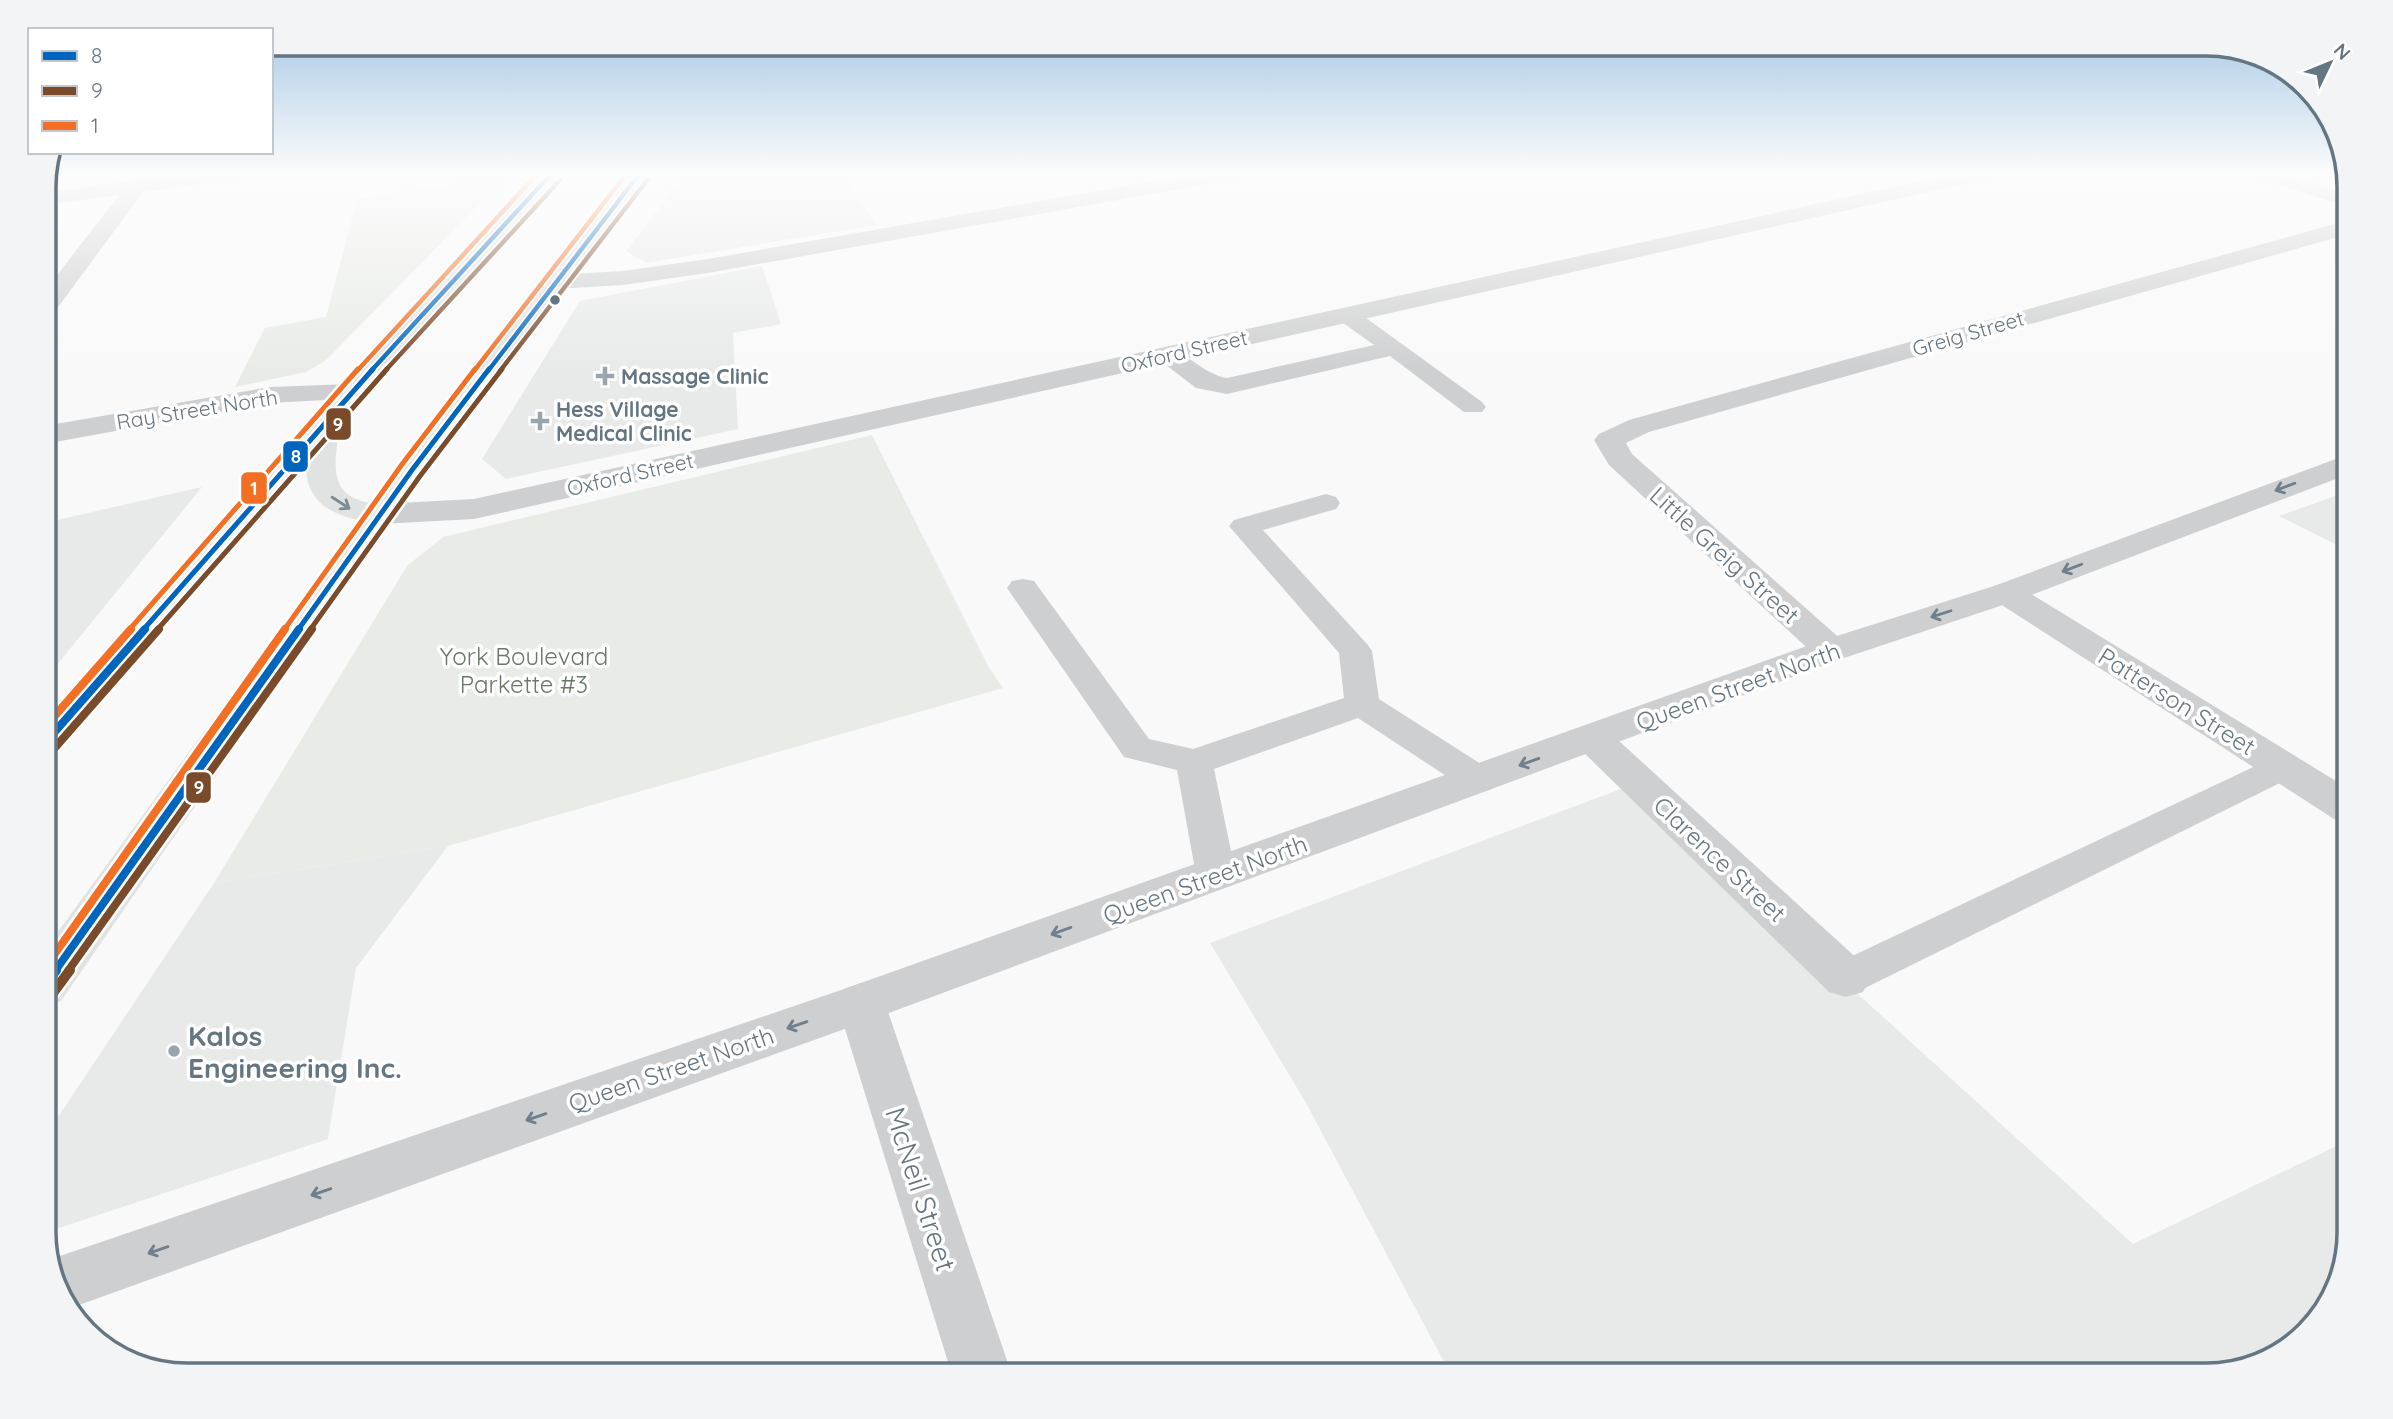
<svg xmlns="http://www.w3.org/2000/svg" width="2393" height="1419" viewBox="0 0 2393 1419" font-family="Quicksand,sans-serif">
<rect width="100%" height="100%" fill="#f9f9f9"/>
<path fill="#e8e9e9" d="M686,173h155l35,52 -230,38 -20,-12z
M762,266l19,58 -48,9 5,96 -232,50 -24,-20 98,-158z
M202,487l-155,190 -3,3v-157z
M2349,491v60l-70,-35z
M1629,786l504,458 216,-104v93l-19,71 -52,52 -71,19h-756l-145,-272 -96,-160z
M448,846l-92,122 -28,171 -284,94v-95l170,-255z"/>
<path fill="#e8ebe6" d="M476,173h34l-185,188 -19,11 -71,15 30,-59 61,-11 31,-118 115,-18z
M872,435l116,231 15,22 -555,158 -234,37 193,-317 36,-29z"/>
<g fill="none" stroke-linecap="round" stroke-linejoin="round">
<path fill="#cecfd0" fill-rule="evenodd" d="M1347,308l8,2 127,92 4,5 -4,5h-18l-74,-56 -163,38 -31,-6 -43,-33 3,-5c26,-6 46,25 71,28l147,-33 -35,-25 -4,-5 4,-5z
M1326,494l10,3 4,6 -4,6 -73,21 104,114 5,7 7,48 113,72 6,9 -6,9 -13,4 -13,-4 -108,-71 -144,51 22,106 -6,11 -14,4 -14,-4 -6,-11 -19,-105 -53,-13 -117,-169 5,-7 11,-2 11,2 115,158 44,10 151,-51 -5,-45 -110,-127 5,-6z
M2281,754l13,4 5,9 -5,9 -433,214 -15,5 -15,-5 -7,-12 7,-12z"/>
<path fill="#cecfd0" fill-rule="evenodd" d="M136,173h20l-2,5 35,-5h58l-10,6 -94,13 -90,122 -9,3v-25l75,-97 -75,10v-12l86,-12z
M1200,173h46l-10,6 -528,94 -85,12 -68,4 -9,-2 -3,-5 3,-5 9,-2 68,-4 85,-12z
M1957,173h39l-10,6 -1512,340 -94,5 -11,-3 -5,-7 5,-7 11,-3 94,-5z
M2349,220v14l-700,198 -23,11 6,11 212,188 5,8 -5,8 -13,3 -13,-3 -209,-193 -15,-25 5,-6 30,-14z
M352,384l10,2 4,6 -4,6 -92,5 -226,41v-18l226,-39z
M2006,583l12,3 331,203v34l-15,-4 -340,-219 -5,-7 5,-7z
M1593,726l14,4 256,234 7,14 -7,14 -17,5 -17,-5 -250,-244 -6,-9 6,-9z
M861,983l17,6 7,14 127,372h-60l-115,-372 7,-14z"/>
<path fill="#cecfd0" fill-rule="evenodd" d="M2252,173h32l65,21v13l-94,-30z
M2349,454v20l-331,126 -174,58 -966,359 -810,292 -5,-5 -13,-44 7,-3 787,-268 974,-347 176,-56z"/>
<path fill="#e1e2e2" fill-rule="evenodd" d="M540,173h22l-222,250c-4,36 -16,73 31,80l258,-330h21l-254,341 -335,487 -17,5v-55l314,-431c-31,-7 -53,-21 -52,-57l-248,290 -14,4v-38l298,-333z"/>
<g stroke="#fff" stroke-width="8">
<path id="bus-1-far3" d="M371,371l181,-198
M488,371l152,-198"/>
</g>
<g stroke="#fff" stroke-width="10">
<path id="bus-1-far2" d="M143,630l230,-261
M298,630l114,-160 77,-101"/>
</g>
<g stroke="#fff" stroke-width="13">
<path id="bus-1-far1" d="M44,744l101,-115
M55,971l244,-342"/>
</g>
<g stroke="#fff" stroke-width="15">
<path id="bus-1" d="M44,987l12,-17"/>
</g>
<g stroke="#fff" stroke-width="8">
<path id="bus-2-far3" d="M385,371l175,-191
M500,371l148,-192"/>
</g>
<g stroke="#fff" stroke-width="10">
<path id="bus-2-far2" d="M157,630l230,-261
M310,630l110,-154 82,-107"/>
</g>
<g stroke="#fff" stroke-width="13">
<path id="bus-2-far1" d="M52,751l107,-122
M68,971l244,-342"/>
</g>
<g stroke="#fff" stroke-width="15">
<path id="bus-2" d="M53,993l17,-23"/>
</g>
<g stroke="#fff" stroke-width="8">
<path id="bus-3-far2" d="M357,371l181,-198
M474,371l153,-198"/>
</g>
<g stroke="#fff" stroke-width="10">
<path id="bus-3-far1" d="M129,630l229,-261
M284,630l119,-167 72,-94"/>
</g>
<g stroke="#fff" stroke-width="13">
<path id="bus-3" d="M44,728l87,-99
M44,969l241,-340"/>
</g>
<use href="#bus-1-far3" stroke="#0065bd" stroke-width="4.5"/>
<use href="#bus-1-far2" stroke="#0065bd" stroke-width="5"/>
<use href="#bus-1-far1" stroke="#0065bd" stroke-width="8"/>
<use href="#bus-1" stroke="#0065bd" stroke-width="10"/>
<use href="#bus-2-far3" stroke="#7a4b2a" stroke-width="4.5"/>
<use href="#bus-2-far2" stroke="#7a4b2a" stroke-width="5"/>
<use href="#bus-2-far1" stroke="#7a4b2a" stroke-width="8"/>
<use href="#bus-2" stroke="#7a4b2a" stroke-width="10"/>
<use href="#bus-3-far2" stroke="#f26f23" stroke-width="4.5"/>
<use href="#bus-3-far1" stroke="#f26f23" stroke-width="5"/>
<use href="#bus-3" stroke="#f26f23" stroke-width="8"/>
</g>
<defs><path id="oneway-shaft" d="M-6 0H5M1.5-3L5.5 0L1.5 3" fill="none" stroke-width="1.6" stroke-linecap="round" stroke-linejoin="round" transform="scale(1.75)"/></defs>
<g stroke="#707f8b">
<use href="#oneway-shaft" transform="translate(2285 487) rotate(159)"/>
<use href="#oneway-shaft" transform="translate(2072 568) rotate(159)"/>
<use href="#oneway-shaft" transform="translate(1941 614) rotate(162)"/>
<use href="#oneway-shaft" transform="translate(1529 762) rotate(160)"/>
<use href="#oneway-shaft" transform="translate(1061 931) rotate(160)"/>
<use href="#oneway-shaft" transform="translate(797 1025) rotate(161)"/>
<use href="#oneway-shaft" transform="translate(536 1117) rotate(161)"/>
<use href="#oneway-shaft" transform="translate(321 1192) rotate(161)"/>
<use href="#oneway-shaft" transform="translate(158 1250) rotate(161)"/>
</g>
<use stroke="#7e8c96" href="#oneway-shaft" transform="translate(341 503) rotate(33)"/>
<linearGradient id="sky" x2="0" y2="1"><stop stop-color="#9dc2e2"/><stop offset="0.47" stop-color="#fcfcfc"/><stop offset="1" stop-color="#fcfcfc" stop-opacity="0"/></linearGradient>
<rect width="2393" height="372" fill="url(#sky)"/>
<circle fill="#657683" stroke="#fff" stroke-width="2.5" cx="555" cy="300" r="6"/>
<g fill="#99a4ac" stroke="#fff" stroke-width="2.5">
<path d="M601.5 365.5h7v7h7v7h-7v7h-7v-7h-7v-7h7z"/>
<path d="M536.5 410.5h7v7h7v7h-7v7h-7v-7h-7v-7h7z"/>
<circle cx="174" cy="1051" r="7"/>
</g>
<g text-anchor="middle" dominant-baseline="central" stroke-width="7" stroke-linejoin="round" paint-order="stroke">
<g font-size="21" fill="#657683" stroke="#fff">
<text transform="translate(1968 333) rotate(-16)">Greig Street</text>
<text transform="translate(1184 351) rotate(-13)">Oxford Street</text>
<text transform="translate(197 409) rotate(-9)">Ray Street North</text>
<text transform="translate(630 474) rotate(-13)">Oxford Street</text>
</g>
<g font-size="21" font-weight="bold" fill="#657683" stroke="#fff" text-anchor="start">
<text x="621" y="376">Massage Clinic</text>
<text x="556" y="409">Hess Village<tspan x="556" dy="24">Medical Clinic</tspan></text>
</g>
<g font-size="24" fill="#657683" stroke="#fff">
<text transform="translate(1725 555) rotate(42)">Little Greig Street</text>
<text transform="translate(1738 686) rotate(-20)">Queen Street North</text>
<text transform="translate(2177 701) rotate(32)">Patterson Street</text>
<text transform="translate(1720 859) rotate(43)">Clarence Street</text>
<text transform="translate(1205 879) rotate(-20)">Queen Street North</text>
<text transform="translate(671 1069) rotate(-19)">Queen Street North</text>
</g>
<g font-size="24" fill="#687a64" stroke="#fff">
<text x="524" y="656">York Boulevard<tspan x="524" dy="28">Parkette #3</tspan></text>
</g>
<g font-size="28" font-weight="bold" fill="#657683" stroke="#fff" text-anchor="start">
<text x="188" y="1035">Kalos<tspan x="188" dy="32">Engineering Inc.</tspan></text>
</g>
<g font-size="28" fill="#657683" stroke="#fff">
<text transform="translate(921 1189) rotate(72)">McNeil Street</text>
</g>
</g>
<path d="M0 0H2393V1419H0ZM187 56H2206A131 131 0 0 1 2337 187V1232A131 131 0 0 1 2206 1363H187A131 131 0 0 1 56 1232V187A131 131 0 0 1 187 56Z" fill="#f3f4f5" fill-rule="evenodd"/>
<path fill="none" stroke="#657683" stroke-width="3.5" d="M187 56H2206A131 131 0 0 1 2337 187V1232A131 131 0 0 1 2206 1363H187A131 131 0 0 1 56 1232V187A131 131 0 0 1 187 56Z"/>
<g stroke="#fff" stroke-width="2.5">
<rect x="325" y="407" width="27" height="34" rx="7" fill="#7a4b2a"/>
<rect x="282" y="440" width="27" height="33" rx="7" fill="#0065bd"/>
<rect x="240" y="471" width="28" height="34" rx="7" fill="#f26f23"/>
<rect x="185" y="771" width="27" height="33" rx="7" fill="#7a4b2a"/>
</g>
<g font-size="19" text-anchor="middle" font-weight="bold" fill="#fff">
<text x="338" y="431">9</text>
<text x="296" y="463">8</text>
<text x="254" y="495">1</text>
<text x="199" y="794">9</text>
</g>
<rect x="28" y="28" width="245" height="126" fill="#ffffff" stroke="#c1c8cd" stroke-width="2"/>
<rect x="42" y="51" width="35" height="10" fill="#0065bd" stroke="#c1c8cd" stroke-width="2"/>
<text x="91" y="63" font-size="21" fill="#657683">8</text>
<rect x="42" y="86" width="35" height="10" fill="#7a4b2a" stroke="#c1c8cd" stroke-width="2"/>
<text x="91" y="98" font-size="21" fill="#657683">9</text>
<rect x="42" y="121" width="35" height="10" fill="#f26f23" stroke="#c1c8cd" stroke-width="2"/>
<text x="91" y="133" font-size="21" fill="#657683">1</text>
<g transform="translate(2330 63) rotate(47)" stroke="#ffffff" stroke-width="5" paint-order="stroke">
<path d="M0-5L12 26L0 18L-12 26Z" fill="#657683"/>
<text y="-10" font-size="19" font-weight="bold" text-anchor="middle" fill="#657683">N</text>
</g>
</svg>
